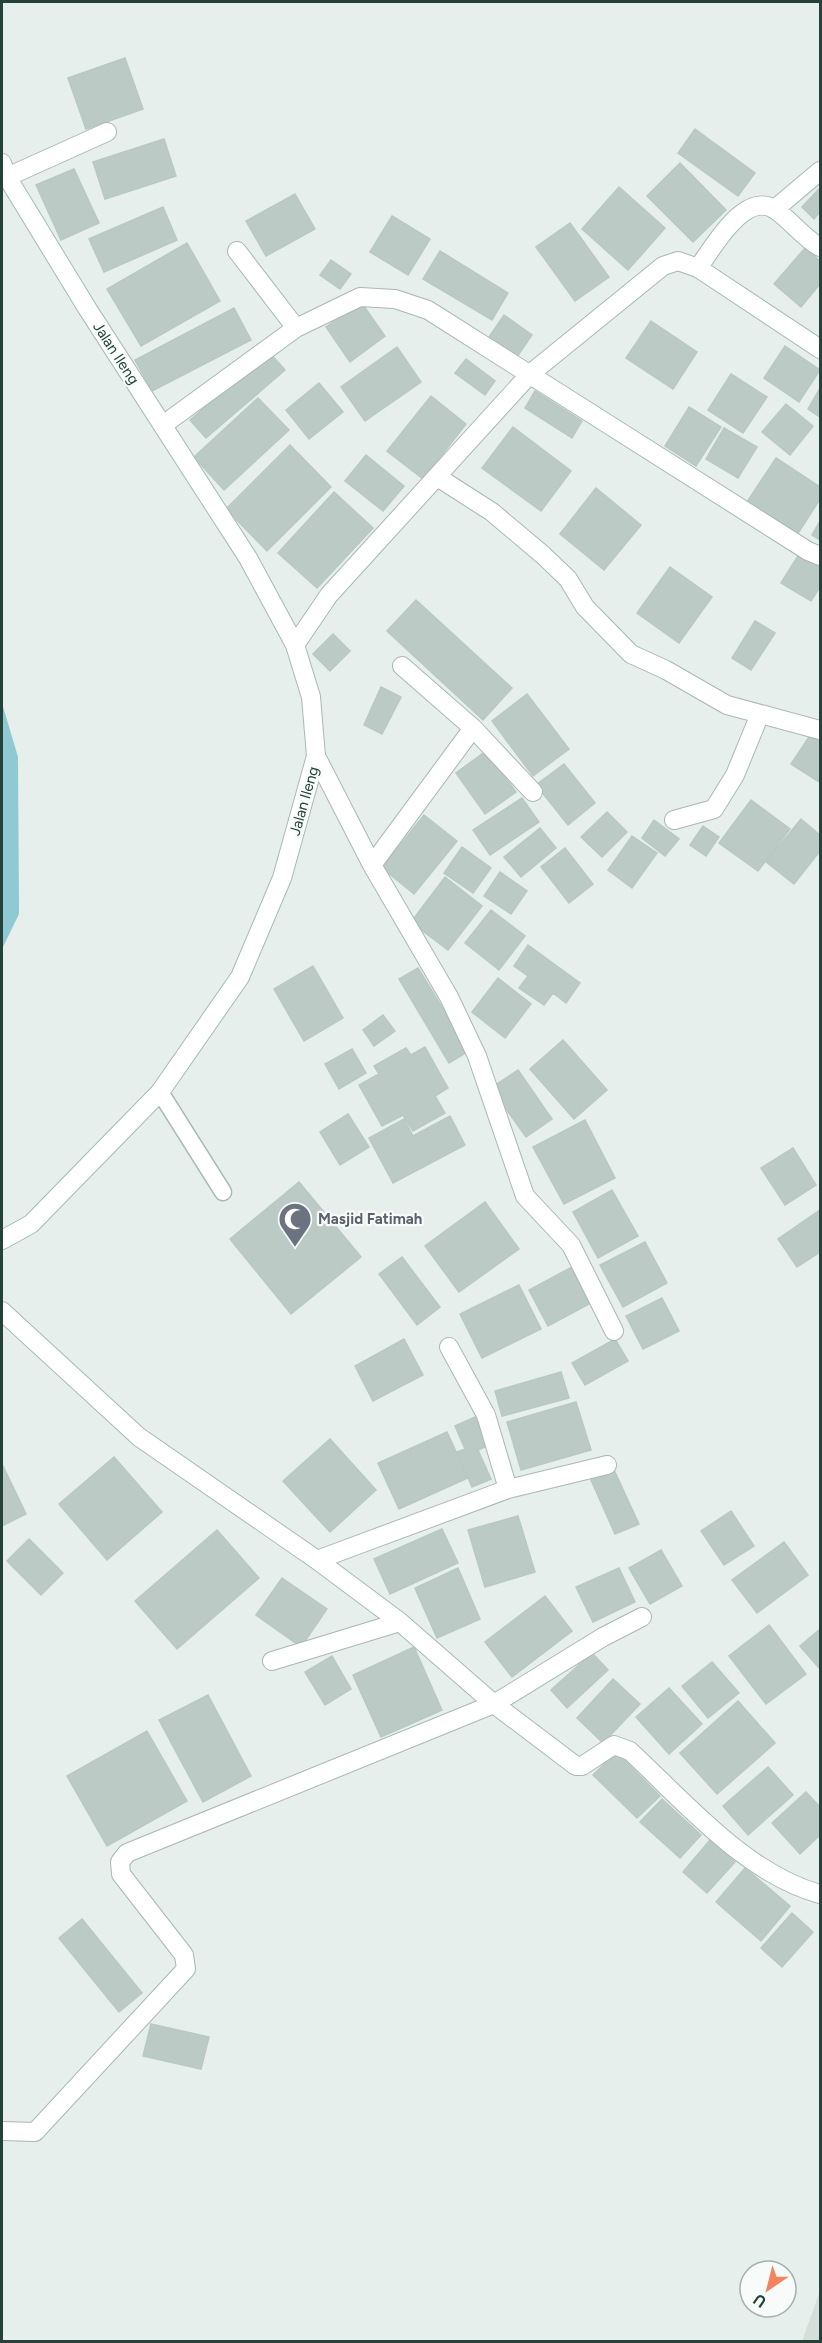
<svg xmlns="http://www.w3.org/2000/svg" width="822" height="2343" viewBox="0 0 822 2343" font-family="Figtree,sans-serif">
<rect width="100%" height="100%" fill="#e6efeb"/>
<path fill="#d4dfda" d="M820,2291v50h-18z"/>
<path fill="#8ec9d4" d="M2,703l16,54 1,157 -17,35z"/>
<path fill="#bbcac4" stroke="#b8c9c2" stroke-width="1.5" d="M125,58l18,51 -57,20 -18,-51z
M695,129l60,44 -17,23 -60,-43z
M164,139l12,37 -71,23 -12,-37z
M680,163l46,47 -33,32 -46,-46z
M74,169l25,54 -38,17 -25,-55z
M619,187l46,41 -37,42 -46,-41z
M820,188v24l-6,7 -12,-12z
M295,194l20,35 -49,27 -20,-35z
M163,207l14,33 -73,32 -15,-33z
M392,216l38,23 -22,36 -38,-23z
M570,223l39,54 -34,24 -39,-54z
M187,243l33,58 -79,45 -34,-57z
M805,248l15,13v23l-19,23 -27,-23z
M440,251l68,42 -16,27 -69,-41z
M331,260l20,14 -11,15 -20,-14z
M361,302l24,34 -35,26 -24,-35z
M234,308l17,32 -99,51 -17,-31z
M504,315l28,20 -15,22 -28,-20z
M651,321l46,31 -24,37 -47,-31z
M785,346l35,24 -21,32 -35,-24z
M397,347l24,35 -56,39 -24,-34z
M269,352l16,18 -79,68 -16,-18z
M466,359l29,22 -10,14 -30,-22z
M731,374l36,23 -24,36 -35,-23z
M319,383l24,29 -34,27 -23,-29z
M820,388v29l-12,-8z
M535,391l47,30 -10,17 -47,-30z
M431,396l35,28 -43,55 -36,-28z
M258,398l31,32 -65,60 -30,-33z
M786,404l27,22 -23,29 -28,-23z
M689,407l32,20 -25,39 -31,-20z
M513,427l58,44 -30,40 -59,-43z
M724,428l33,19 -19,31 -32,-19z
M290,445l41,42 -64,64 -41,-42z
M366,455l38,31 -21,25 -38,-30z
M776,458l44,29v12l-23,36 -50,-33z
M596,488l45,37 -37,45 -44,-36z
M334,492l39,36 -56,60 -39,-35z
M820,521v19l-8,-5z
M801,551l19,12v24l-9,14 -30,-18z
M670,567l42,30 -33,46 -42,-30z
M416,600l96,88 -29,32 -96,-89z
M755,621l20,12 -24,37 -19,-12z
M333,634l17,17 -20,20 -17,-17z
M381,687l20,10 -19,37 -18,-9z
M527,694l42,55 -36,27 -41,-55z
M811,734l9,6 -1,42 -28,-18z
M486,751l30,41 -31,22 -29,-41z
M564,764l31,39 -27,22 -32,-40z
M522,798l17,24 -49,33 -17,-25z
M751,800l39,29 -32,42 -39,-28z
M607,812l20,20 -25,25 -21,-20z
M424,815l33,26 -43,53 -32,-26z
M801,819l19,16v16l-26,33 -28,-22z
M654,820l25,19 -14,17 -23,-18z
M703,826l16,11 -13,19 -16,-11z
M540,828l16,20 -35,29 -17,-20z
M632,836l25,17 -25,35 -24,-18z
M462,847l29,21 -18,25 -29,-20z
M565,848l28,36 -24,19 -28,-36z
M500,872l27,19 -16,23 -27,-18z
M445,877l37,29 -34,44 -37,-28z
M491,910l34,26 -26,34 -34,-27z
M528,945l52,38 -14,20 -13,-10 -9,12 -25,-17 9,-12 -14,-10z
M313,966l30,52 -39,23 -30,-52z
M418,968l51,83 -20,12 -50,-84z
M498,978l33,26 -26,34 -33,-26z
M383,1015l12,16 -21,15 -11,-16z
M563,1040l44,50 -33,29 -44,-50z
M425,1047l23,41 -13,8 10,17 -32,18 -10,-16 -21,11 -23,-41 20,-11 -5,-8 32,-18 5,7z
M352,1049l14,24 -27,16 -14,-25z
M518,1070l34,49 -26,18 -35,-49z
M348,1114l21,33 -29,18 -20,-33z
M450,1116l15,29 -72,38 -24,-45 35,-19 9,17z
M585,1120l30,58 -51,26 -31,-57z
M793,1148l23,37 -31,20 -24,-37z
M299,1182l62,75 -70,57 -61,-75z
M612,1190l26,46 -40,22 -25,-46z
M485,1202l34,47 -60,43 -34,-46z
M820,1210v42l-23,15 -19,-28z
M645,1242l22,41 -44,24 -23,-42z
M402,1257l38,50 -23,18 -38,-51z
M572,1267l19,36 -43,23 -19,-36z
M519,1285l22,44 -59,29 -22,-44z
M662,1298l17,33 -36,18 -17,-33z
M404,1339l19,36 -50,26 -18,-35z
M615,1339l13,22 -43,24 -13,-22z
M561,1372l8,26 -67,18 -7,-25z
M576,1402l15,48 -70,20 -14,-48z
M475,1417l12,29 -9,4 13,29 -19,8 -15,-35 8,-3 -10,-23z
M447,1432l21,46 -69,31 -21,-46z
M330,1439l46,51 -46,42 -47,-51z
M114,1457l48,55 -55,48 -48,-56z
M2,1464l24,50 -24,12z
M614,1470l25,54 -24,10 -24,-54z
M731,1511l23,35 -30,19 -23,-34z
M518,1516l17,56 -50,15 -17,-57z
M442,1529l16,34 -68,31 -16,-35z
M217,1530l42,48 -82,71 -42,-48z
M29,1539l34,34 -22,22 -34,-34z
M784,1542l24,33 -51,38 -25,-33z
M661,1550l21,36 -32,18 -21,-36z
M458,1568l22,51 -43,19 -22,-50z
M619,1568l16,34 -42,20 -17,-35z
M282,1578l45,31 -26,38 -45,-32z
M545,1596l27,35 -60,46 -27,-35z
M769,1625l37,49 -40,30 -37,-48z
M819,1630l1,2v37l-20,-23z
M414,1647l28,63 -61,27 -28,-62z
M592,1653l16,17 -41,38 -16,-18z
M332,1656l19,33 -26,16 -20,-33z
M712,1662l27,31 -31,25 -26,-32z
M613,1679l27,25 -37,39 -26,-25z
M669,1688l33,36 -33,30 -33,-37z
M208,1695l43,81 -48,26 -44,-82z
M738,1701l37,42 -58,51 -37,-41z
M147,1731l40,70 -80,45 -40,-70z
M616,1752l44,44 -23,22 -44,-43z
M768,1767l25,28 -45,40 -25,-29z
M806,1792l14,15v28l-20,19 -28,-31z
M662,1799l39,36 -21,23 -40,-36z
M710,1840l25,22 -28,31 -24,-21z
M745,1868l45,38 -29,35 -45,-39z
M792,1913l21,19 -31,35 -21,-19z
M82,1919l60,74 -23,19 -60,-74z
M151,2024l58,13 -8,32 -58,-13z"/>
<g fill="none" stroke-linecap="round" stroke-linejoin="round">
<g stroke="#a8b8b2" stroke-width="19">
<path id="lane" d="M160,1092l63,100"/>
</g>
<g stroke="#a8b8b2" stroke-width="20">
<path id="street" d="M7,177l100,-45
M775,209l45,-38
M698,268c15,-20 48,-81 79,-57 15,11 27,27 43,36
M296,328l64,-31 35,2 33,11 380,241 12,5
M163,425l133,-97 -59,-77
M439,478l53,34 51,43 25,24 17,28 46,47 35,16 61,35 93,25
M295,645l34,-50 201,-221 133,-108 15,-5 20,7 122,81
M402,666l71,62 60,64
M316,756l56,109 77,132 28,59 48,140 46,49 43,86
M674,820l40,-11 21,-34 25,-61
M372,865l101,-137
M2,1311l137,126 178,123 83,62 94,82 -367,149 -7,9 1,12 63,81 2,14 -151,163 -33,-1
M508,1489l99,-24
M317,1560l191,-71 -22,-74 -37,-68
M642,1617l-39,20 -109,67 82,62h6l32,-21 16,6c55,51 116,123 190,143
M272,1661l128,-39"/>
</g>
<g stroke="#a4bbb3" stroke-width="20">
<path id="secondary" d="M2,163l5,14 80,131 161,250 47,87 16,52 5,59 -34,122 -42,99 -80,115 -129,132 -29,16"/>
</g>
<use href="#lane" stroke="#fff" stroke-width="16"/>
<use href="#street" stroke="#fff" stroke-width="18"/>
<use href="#secondary" stroke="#fff" stroke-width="18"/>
</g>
<defs>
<g id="mosque-pin" transform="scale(1.725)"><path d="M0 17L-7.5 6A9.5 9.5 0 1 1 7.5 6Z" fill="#6b7280" stroke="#f7fbf9"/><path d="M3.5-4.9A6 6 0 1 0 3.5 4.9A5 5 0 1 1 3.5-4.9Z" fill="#fff"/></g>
</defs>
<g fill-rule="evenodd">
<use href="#mosque-pin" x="295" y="1219"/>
</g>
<g text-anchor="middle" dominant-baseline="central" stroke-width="4.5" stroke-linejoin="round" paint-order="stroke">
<g font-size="15" fill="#24423a" stroke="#f7fbf9">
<text transform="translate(116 353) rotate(57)">Jalan Ileng</text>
<text transform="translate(304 801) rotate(-74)">Jalan Ileng</text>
</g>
<g font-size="15" font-weight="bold" fill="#5b616d" stroke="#f7fbf9" text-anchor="start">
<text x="318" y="1219">Masjid Fatimah</text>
</g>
</g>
<rect width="822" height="2343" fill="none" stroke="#24423a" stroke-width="6"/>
<g transform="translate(768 2289) rotate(215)"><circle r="28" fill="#f7fbf9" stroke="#a3b1ad" stroke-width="1.5"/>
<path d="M0-4.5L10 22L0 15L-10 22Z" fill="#f4845f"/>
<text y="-9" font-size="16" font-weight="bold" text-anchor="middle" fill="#24423a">U</text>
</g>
</svg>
